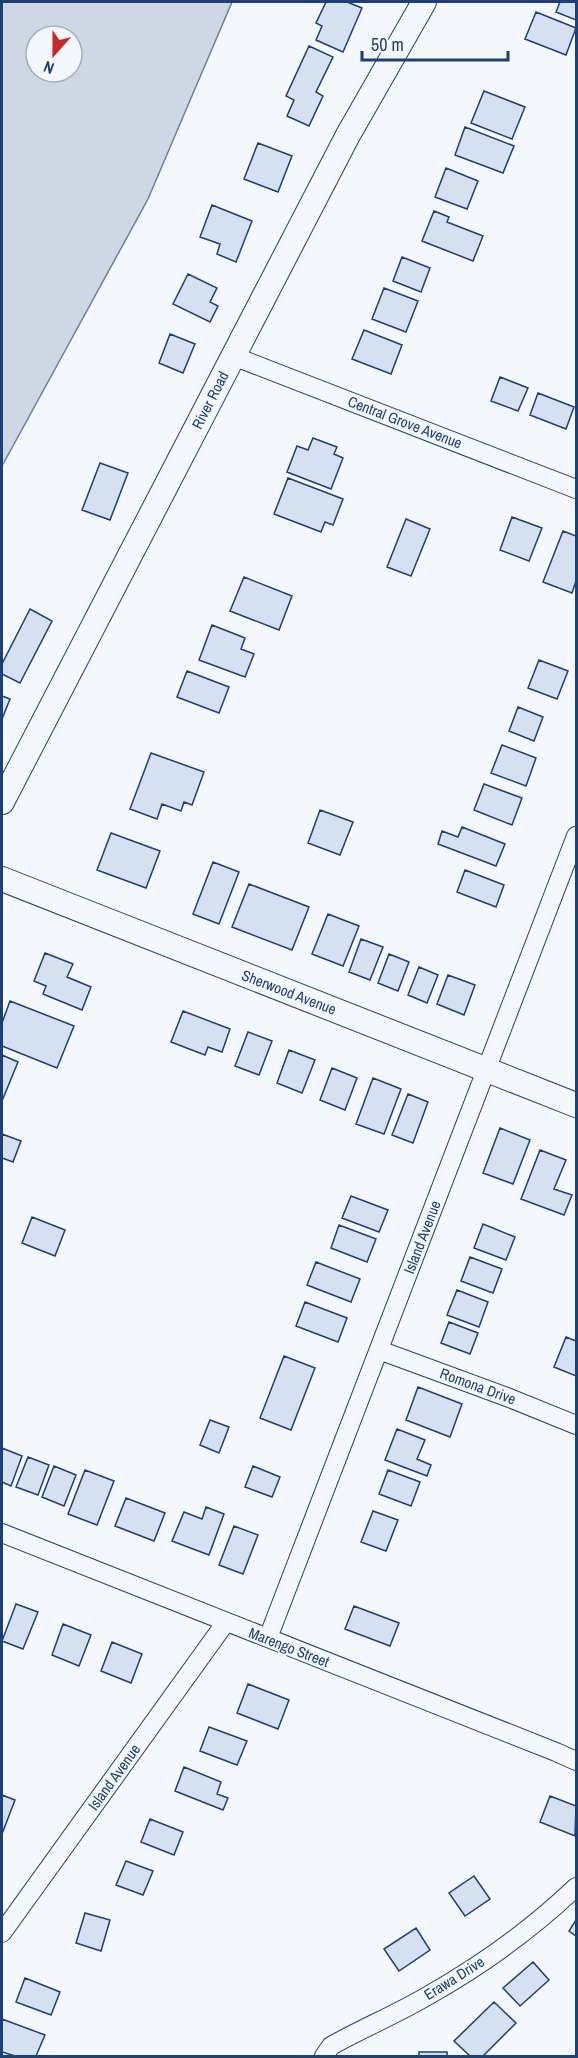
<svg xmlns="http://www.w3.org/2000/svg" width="578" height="2058" viewBox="0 0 578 2058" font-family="'Archivo Narrow',sans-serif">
<rect width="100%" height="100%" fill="#f4f7fb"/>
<path fill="#cfd7e4" stroke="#687fa3" stroke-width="1.5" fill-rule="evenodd" d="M2,2h230l-84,197 -146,267zM36,36h36v36h-36z"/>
<path fill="#d5e0f0" stroke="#1d3f73" stroke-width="1.5" d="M326,2h21l15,6 -19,44 -27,-12 6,-14 -6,-3z
M560,2h16v18l-20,-8z
M536,12l40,16 -10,27 -41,-16z
M309,46l24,11 -17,35 7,4 -14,30 -22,-10 7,-16 -8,-4z
M484,91l41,16 -13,32 -41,-16z
M465,127l49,19 -11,27 -48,-18z
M258,143l34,13 -14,36 -34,-13z
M446,168l32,13 -11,28 -32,-12z
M212,205l40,16 -16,41 -19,-8 3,-10 -20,-7z
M434,211l15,6 -2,5 36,14 -10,25 -51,-20z
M402,257l28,11 -9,24 -28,-11z
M188,274l29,14 -7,14 8,4 -8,16 -37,-18z
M384,288l34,13 -12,31 -34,-13z
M364,330l38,15 -11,29 -39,-15z
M170,334l25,10 -12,29 -24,-10z
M500,377l28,11 -10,23 -27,-10z
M538,393l36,14 -8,22 -36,-14z
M313,438l24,9 -3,7 9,4 -12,31 -44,-17 10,-26 11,4z
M100,463l28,10 -18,47 -28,-10z
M288,478l55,21 -10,26 -8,-3 -4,10 -47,-18z
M512,517l30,11 -13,33 -29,-11z
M406,519l24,10 -19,47 -24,-9z
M563,531l13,5v45l-4,12 -29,-11z
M244,577l48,19 -13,34 -49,-19z
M30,609l22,12 -32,62 -18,-9v-10z
M212,625l33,13 -4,11 13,5 -9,23 -46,-17z
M539,660l29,11 -11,28 -29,-11z
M187,671l42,16 -10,26 -42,-16z
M2,696l8,3 -8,20z
M518,707l25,10 -9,24 -25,-10z
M502,745l34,13 -10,28 -35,-13z
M151,753l53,19 -12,33 -8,-3 -3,9 -19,-7 -5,15 -27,-10z
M484,784l38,14 -10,27 -38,-15z
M320,810l33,12 -13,33 -32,-12z
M462,827l43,17 -9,22 -58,-22 4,-13 16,6z
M111,833l49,18 -14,37 -49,-18z
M213,862l26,10 -20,52 -26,-10z
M465,870l39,15 -8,22 -39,-15z
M249,884l60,23 -17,43 -60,-23z
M328,914l31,12 -16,40 -31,-12z
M361,939l22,8 -13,33 -21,-8z
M45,953l28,11 -6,13 24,10 -9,23 -39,-16 3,-8 -12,-5z
M389,954l20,8 -11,29 -20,-8z
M419,967l19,8 -11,28 -19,-8z
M448,975l27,10 -11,30 -27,-11z
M10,1001l64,25 -17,42 -55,-22v-23z
M183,1011l47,18 -8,23 -14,-5 -3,8 -34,-13z
M248,1032l24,9 -13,34 -24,-9z
M289,1050l26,10 -13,33 -25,-10z
M2,1055l16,7 -16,39z
M332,1068l25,10 -12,32 -25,-10z
M373,1078l28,11 -17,45 -28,-10z
M408,1094l20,8 -15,41 -21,-8z
M500,1128l30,12 -17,44 -30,-11z
M2,1134l19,7 -8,21 -11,-4z
M540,1150l26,10 -12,29 18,6 -8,20 -43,-16z
M351,1196l37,14 -9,22 -37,-14z
M32,1217l33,13 -10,26 -33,-13z
M483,1224l32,13 -9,23 -32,-12z
M339,1225l37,14 -9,23 -36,-14z
M470,1257l32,12 -9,24 -32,-12z
M316,1262l44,17 -9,23 -44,-17z
M457,1290l31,12 -9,25 -32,-12z
M305,1302l42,16 -9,24 -42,-16z
M449,1322l29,11 -8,21 -29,-11z
M566,1337l10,4v35l-22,-9z
M284,1356l31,12 -24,62 -31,-12z
M418,1387l44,17 -12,33 -44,-17z
M210,1420l19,7 -10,26 -19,-8z
M397,1429l28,11 -8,19 14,6 -4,11 -42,-16z
M2,1448l20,8 -11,30 -9,-4z
M28,1457l21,8 -11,30 -22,-8z
M54,1466l22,9 -12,31 -22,-9z
M253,1466l27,11 -8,20 -27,-10z
M85,1470l29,11 -17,44 -29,-11z
M388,1470l32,12 -9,24 -32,-12z
M126,1498l39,15 -11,28 -39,-15z
M206,1507l18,7 -15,41 -37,-14 12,-29 18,7z
M373,1511l25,9 -12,31 -25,-9z
M234,1526l24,9 -15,39 -24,-9z
M16,1604l22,8 -15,37 -21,-8z
M354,1606l45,17 -9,23 -45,-17z
M63,1624l28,11 -12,31 -27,-11z
M112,1642l30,12 -11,29 -30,-12z
M248,1684l41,16 -11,29 -41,-16z
M209,1727l38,14 -10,24 -37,-14z
M184,1767l37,15 -4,12 11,4 -5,12 -48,-19z
M2,1795l13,5 -13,34z
M550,1796l26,10 -1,30 -35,-14z
M150,1819l33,13 -9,23 -33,-13z
M126,1861l27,10 -10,24 -27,-10z
M474,1876l16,23 -25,17 -16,-23z
M85,1913l25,7 -9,31 -25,-8z
M576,1920v16l-7,-5z
M416,1928l14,22 -31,21 -15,-22z
M533,1962l16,18 -29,26 -17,-18z
M25,1978l35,14 -9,23 -35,-13z
M494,2002l22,21 -33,33h-13l-16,-15z
M2,2019l43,16 -9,21h-21l-13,-4z
M419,2052h28v4h-28z"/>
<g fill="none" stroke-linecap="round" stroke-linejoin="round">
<g stroke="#1d3f73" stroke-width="20">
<path id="street" d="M233,356l343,133
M379,1350l128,47 69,28
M2,1533l554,219 20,9
M268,1638l308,-802
M2,1933l224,-311
M324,2056l7,-10c32,-18 66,-32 98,-51 53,-30 103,-66 147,-108"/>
</g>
<g stroke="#1d3f73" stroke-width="26">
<path id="secondary" d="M2,802l346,-667 76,-133
M2,879l574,226"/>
</g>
<use href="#street" stroke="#f4f7fb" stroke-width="18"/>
<use href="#secondary" stroke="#f4f7fb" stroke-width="24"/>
</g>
<g text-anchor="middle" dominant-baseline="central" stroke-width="4.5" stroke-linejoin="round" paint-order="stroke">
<g font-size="15" fill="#1d3f73" stroke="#f4f7fb">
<text transform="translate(210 400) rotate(-63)">River Road</text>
<text transform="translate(405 422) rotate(21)">Central Grove Avenue</text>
<text transform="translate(289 992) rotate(21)">Sherwood Avenue</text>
<text transform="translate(422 1237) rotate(-69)">Island Avenue</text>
<text transform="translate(478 1386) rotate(20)">Romona Drive</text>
<text transform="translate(289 1647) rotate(21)">Marengo Street</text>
<text transform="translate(114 1777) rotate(-54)">Island Avenue</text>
<text transform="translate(454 1978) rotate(-32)">Erawa Drive</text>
</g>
</g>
<rect width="578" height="2058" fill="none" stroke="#1d3f73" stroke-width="6"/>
<g transform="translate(54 54) rotate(201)"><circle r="28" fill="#f4f7fb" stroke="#9eadc5" stroke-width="1.5"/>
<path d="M0-4.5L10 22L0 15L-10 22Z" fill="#c62828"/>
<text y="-9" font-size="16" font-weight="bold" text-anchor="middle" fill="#1d3f73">N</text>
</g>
<path d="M362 51v9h146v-9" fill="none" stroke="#1d3f73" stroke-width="3"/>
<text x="371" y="51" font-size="18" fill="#1d3f73" stroke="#f4f7fb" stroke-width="4.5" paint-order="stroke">50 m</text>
</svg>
